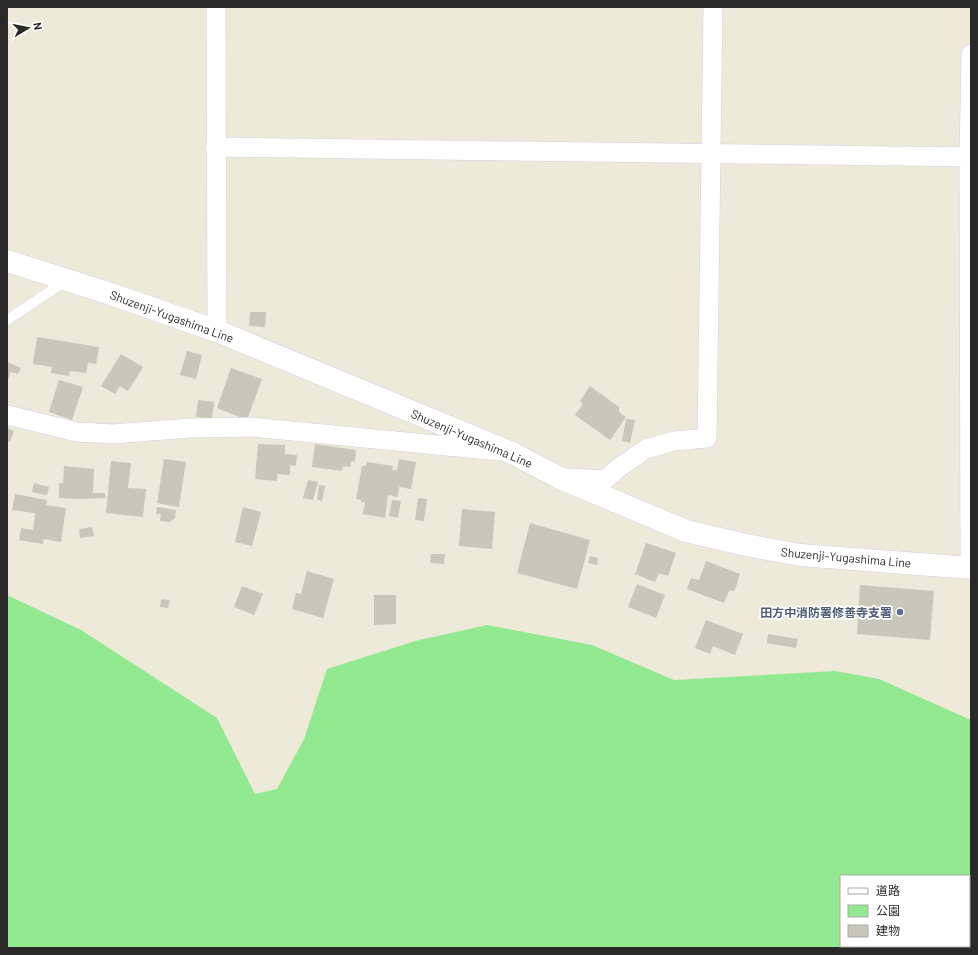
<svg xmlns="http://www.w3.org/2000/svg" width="978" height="955" viewBox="0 0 978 955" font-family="Barlow,'Noto Sans JP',sans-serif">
<rect width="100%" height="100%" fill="#edead9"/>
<path fill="#93e990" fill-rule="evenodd" d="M7,595l74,35 136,88 38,76 22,-5 27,-50 23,-70 88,-28 72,-16 105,20 82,35 161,-9 44,8 92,41v228h-964zM841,876h128v70h-128z"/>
<path fill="#c8c7b9" d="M250,312h16l-1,15 -16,-1z
M37,337l62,10 -3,17 -8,-1 -2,10 -16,-2 -1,5 -18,-3 1,-6 -19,-3z
M187,351l15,4 -6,24 -16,-4z
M121,354l22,13 -15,24 -8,-5 -5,8 -14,-8z
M7,362l14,6 -3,6 -7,-2 -4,10z
M231,368l31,11 -15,41 -30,-12z
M59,380l24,7 -11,33 -23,-8z
M590,386l29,21v5l7,5 -16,23 -35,-25 8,-11 -3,-3z
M198,400l16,2 -2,17 -16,-2z
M626,419l9,1 -5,23 -8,-2z
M7,428l7,3 -4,11 -3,-1z
M258,444l27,1v9l12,1 -1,11 -6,-1v10l-13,-1v7l-22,-2z
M315,444l41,6 -1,12 -4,-1 -1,6 -7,-1 -1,5 -30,-4z
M164,459l22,3 -7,45 -22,-4z
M399,459l17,3 -5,27 -12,-2 -1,10 -10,-2 -3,23 -22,-4 2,-12h-4v-2l-5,-1 6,-33h4l1,-4 26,4 -1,4h5z
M111,461l20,2 -3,25 18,1 -3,28 -37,-4z
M64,466l30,3 -1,24h12l1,5 -28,1 -19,-1v-15h4z
M308,480l10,2 -5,18 -10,-2z
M34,483l15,4 -2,8 -15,-3z
M319,485l6,1 -3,15 -5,-1z
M15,494l32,6 -1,5 20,3 -5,34 -17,-3 -1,5 -24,-4 2,-12 12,2 2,-17 -23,-3z
M418,498l9,1 -3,22 -9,-1z
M392,500l9,1 -3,17 -9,-2z
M157,507l19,3 -1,8 -5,4 -10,-1 1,-7h-5z
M243,507l18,5 -9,34 -17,-4z
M462,509l33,3 -3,37 -33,-3z
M530,523l60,17 -13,49 -60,-16z
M92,527l2,9 -14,2 -1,-9z
M646,543l30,10 -8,23 -9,-3 -4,9 -20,-8z
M431,554h14l-1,10 -14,-1z
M590,556l8,2 -1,7 -9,-2z
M706,561l34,13 -5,16 -6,1 -5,12 -37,-14 4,-11 8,2z
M307,571l27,8 -11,39 -31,-9 4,-16 5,1z
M637,584l28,11 -9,23 -28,-11z
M860,585l74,6 -4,49 -73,-6z
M242,586l21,8 -9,21 -20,-8z
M374,595h22v29l-22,1z
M161,599l9,1 -2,8 -8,-1z
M706,620l37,14 -8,21 -22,-9 -3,8 -15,-6z
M768,634l30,5 -2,9 -29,-5z"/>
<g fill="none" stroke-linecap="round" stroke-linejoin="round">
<g stroke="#d1cee4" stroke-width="11">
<path id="service" d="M7,320l60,-40"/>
</g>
<g stroke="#d1cee4" stroke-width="20">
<path id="minor" d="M216,7l1,324
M215,147l756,10
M7,415l70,17 36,2 77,-6 61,-1 247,24
M568,478l37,2 12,-11 29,-20 28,-8 33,-3 6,-431
M970,568l-1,-411 2,-103"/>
</g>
<g stroke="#d1cee4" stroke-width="23">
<path id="secondary" d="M7,261l104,33 106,37 295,122 48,25 126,53 60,14 54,10 171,13"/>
</g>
<use href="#service" stroke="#fff" stroke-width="10"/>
<use href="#minor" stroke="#fff" stroke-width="19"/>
<use href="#secondary" stroke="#fff" stroke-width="22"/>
</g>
<circle fill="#5c6f8a" stroke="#fff" stroke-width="1.5" cx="900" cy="612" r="4"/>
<g text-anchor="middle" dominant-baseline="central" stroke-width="3.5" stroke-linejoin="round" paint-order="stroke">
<g font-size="12" fill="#292929" stroke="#fff">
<text transform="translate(172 316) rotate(20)">Shuzenji-Yugashima Line</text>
<text transform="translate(472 438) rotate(23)">Shuzenji-Yugashima Line</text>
<text transform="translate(846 557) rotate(5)">Shuzenji-Yugashima Line</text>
</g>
<g font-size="12" font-weight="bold" fill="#4e5e75" stroke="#fff" text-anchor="end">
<text x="892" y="612">田方中消防署修善寺支署</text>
</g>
</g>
<rect width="978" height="955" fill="none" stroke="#292929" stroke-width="16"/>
<rect x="840" y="875" width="130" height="72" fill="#ffffff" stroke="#a9a9a9"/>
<rect x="848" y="888" width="20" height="6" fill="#ffffff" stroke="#a9a9a9"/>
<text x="876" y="895" font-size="12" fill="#292929">道路</text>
<rect x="848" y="905" width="20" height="12" fill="#93e990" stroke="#a9a9a9"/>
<text x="876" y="915" font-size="12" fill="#292929">公園</text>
<rect x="848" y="925" width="20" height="12" fill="#c8c7b9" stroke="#a9a9a9"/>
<text x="876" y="935" font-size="12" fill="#292929">建物</text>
<g transform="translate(28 28) rotate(80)" stroke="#ffffff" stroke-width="3" paint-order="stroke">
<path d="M0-3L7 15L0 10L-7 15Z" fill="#292929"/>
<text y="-6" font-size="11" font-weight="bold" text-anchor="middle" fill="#292929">N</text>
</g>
</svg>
